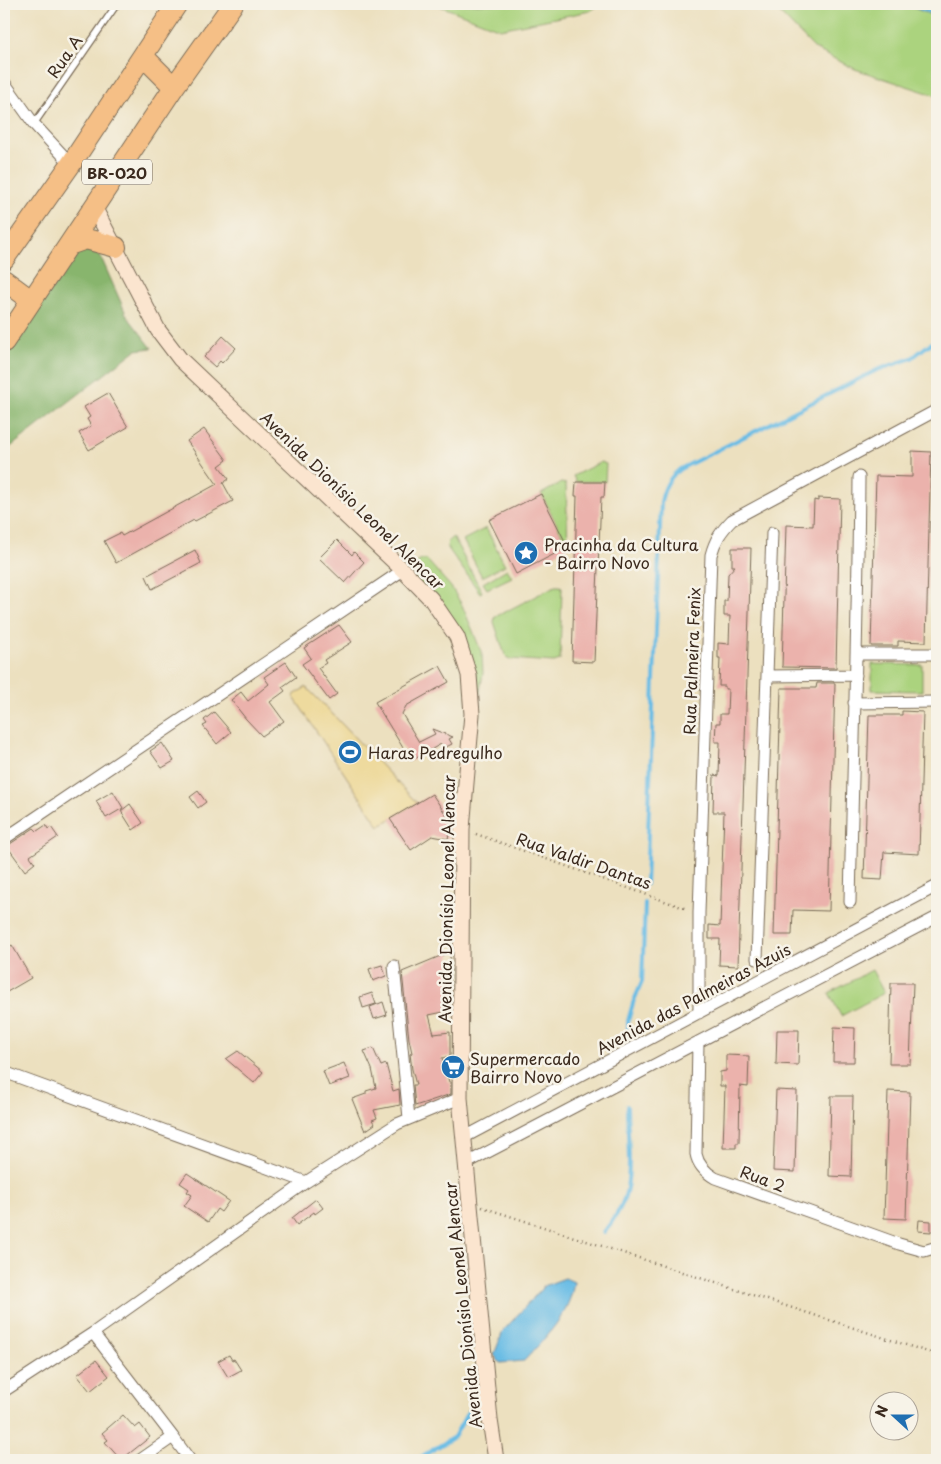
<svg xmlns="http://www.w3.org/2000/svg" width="941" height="1464" viewBox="0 0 941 1464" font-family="'Playpen Sans',sans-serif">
<rect width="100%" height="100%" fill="#f7f3e8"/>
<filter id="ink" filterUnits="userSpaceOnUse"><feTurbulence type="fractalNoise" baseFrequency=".02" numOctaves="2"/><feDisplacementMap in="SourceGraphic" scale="10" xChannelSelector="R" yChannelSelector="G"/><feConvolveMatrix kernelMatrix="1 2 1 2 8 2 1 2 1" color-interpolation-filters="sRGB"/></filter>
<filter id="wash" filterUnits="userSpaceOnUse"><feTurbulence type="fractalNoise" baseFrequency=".0096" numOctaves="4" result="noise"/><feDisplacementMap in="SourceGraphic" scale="20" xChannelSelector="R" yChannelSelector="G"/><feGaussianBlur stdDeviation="1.12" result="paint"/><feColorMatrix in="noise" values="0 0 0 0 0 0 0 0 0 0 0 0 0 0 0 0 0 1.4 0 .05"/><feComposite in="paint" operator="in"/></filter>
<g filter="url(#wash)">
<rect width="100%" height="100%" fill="#ece0bf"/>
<path fill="#abd37e" stroke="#737e4e" d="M435,4h166l-11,7 -90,18z
M771,4h133l33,13v79l-82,-27 -40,-20z
M601,462l5,2 -1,18h-29l-3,-6z
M561,483l5,1 2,63 -27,-53z
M486,528l19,37 -23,12 -19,-37z
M453,537l29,55 -2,1 -33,-46 1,-6z
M421,560h6l24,27 11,18 11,26 9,23 1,19 -4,25 -4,-25 -66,-104z
M507,569l5,8 -25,12 -4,-6z
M555,586h5l2,1 -2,73 -6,2 -45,-3 -4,-4 -11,-33 1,-5z
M872,664l50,1v26l-50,-1z
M872,970l12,23 -43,23 -12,-23z"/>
<path fill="#88b56d" stroke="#627046" d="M95,249l5,6 27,61 25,32 -16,2 -132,102v-95l75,-107z"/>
<path fill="#eeda9e" stroke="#94825e" d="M306,687l15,15 96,101 -38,23 -86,-130z"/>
<path fill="#68bce5" stroke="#527382" d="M904,4h33v13z
M565,1278l9,4c-4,32 -29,56 -50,79l-24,2 -6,-8 9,-24 41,-45z"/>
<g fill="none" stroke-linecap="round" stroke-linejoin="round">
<path stroke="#68bce5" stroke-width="4" d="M646,884l15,-382c3,-15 8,-24 19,-33l197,-99 35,-12 15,-12 10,-6
M628,1041v-20l5,-18 9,-21 3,-79
M604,1232c8,-10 16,-21 20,-33 9,-23 3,-68 3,-93
M412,1460h4l38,-23 24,-43"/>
</g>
<g id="blocks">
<path fill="#ebb2ac" d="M223,336l13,12 -14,15 -2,-2 -5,6 -11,-10z
M108,393l20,34 -39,23 -10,-17 12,-7 -4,-7 3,-2 -6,-10z
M204,429l23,31 -8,6 10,13 -6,4 10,18 -38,20 -1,-1 -78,43 -12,-22 16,-8 2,3 95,-52 -30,-43z
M912,451l19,1 -5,190 -28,-1v5h-27l5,-170 36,1z
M576,482h29l-1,15h-3l-7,165 -22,-1 5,-165h-2z
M541,494l27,53 -52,27 -27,-54z
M818,498l22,1 -4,169 -54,-1 4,-142 27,1 1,-26 4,1z
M337,540l15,15 2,-3 10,10 -19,21 -26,-25z
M732,548h19l-13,418 -19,-1 1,-26h-11v-14l11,1 4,-114h-11l1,-37 5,1 1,-34h-5l1,-19h4v-9h7l1,-25h-3v-3h-6l1,-28h-2v-15l11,1 1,-28h-6v-15h3l1,-27 7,-8h-3z
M195,550l6,13 -49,26 -6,-13z
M339,625l13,17 -28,18 2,3 -8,5 19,26 -8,6 -27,-36 9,-6 -7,-10z
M286,662l10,15 -14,10 3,4 -15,11 14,19 -22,15 -16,-17 -15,-19 10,-8 7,9 21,-17 -5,-7z
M440,666l9,16 -43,24 -4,8 17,28 16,-8 -3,-5 21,8 -4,2 3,5 -8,4 -3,-4 -30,17 -36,-59z
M817,683h18l-6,228 -36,-1 -1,25h-18l7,-247h35z
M902,711l21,1 -4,142 -35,-2 -2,28 -18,-1 5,-164h33z
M214,712l17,20 -14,12 -14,-18 4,-2 -3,-4z
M162,743l12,18 -12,7 -12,-17z
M113,791l10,17 -17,10 -10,-17z
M198,791l8,11 -8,6 -8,-11z
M432,794l19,28 -3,17 -16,-3 -21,14 -21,-31z
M130,804l13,19 -10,7 -12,-19z
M46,825l2,4 3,-2 7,10 -28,19 5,7 -10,8 -18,-25 27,-18 3,3z
M12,945l19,33 -24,14 -3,-6v-36z
M450,952l1,51 -4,1 1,7 -19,4 5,19 16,-2v24l-8,2 7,24h2v12l-36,12 -2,-21h3l-4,-16 -2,-15 2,-1 -3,-14 -7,-67z
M382,965l4,11 -13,5 -4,-12z
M891,983h22l-3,81h-21z
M372,993l4,11 -13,4 -3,-11z
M383,1002l4,13 -13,4 -4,-12z
M834,1027l21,1 -1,34h-21z
M777,1030h22l-1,35 -22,-1z
M373,1048l8,18 5,-2 7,27 6,-2 1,16 -26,5 3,8 -5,2 3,4 -10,7 -13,-32 14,-5v-3l10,-3 -4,-19 -8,-18z
M238,1051l25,21 -9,11 -28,-24z
M726,1055l23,1 -1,31 -8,-1 -1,57h-3v5h-13l2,-62h-5v-14l6,-1z
M344,1063l6,15 -21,8 -6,-15z
M776,1090l21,1 -2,81 -22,-1z
M888,1091l22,1 -4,127 -22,-1z
M831,1096h22l-2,81 -22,-1z
M187,1173l42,28 -8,11 -4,-3 -9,13 -24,-16 8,-11 -5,-3 2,-3 -9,-6z
M316,1199l7,9 -8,6 -1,-2 -17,13 -5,-7z
M919,1220l12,1v11l-13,-1z
M229,1355l3,5 2,-1 7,11 -13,7 -10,-16z
M96,1360l13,16 -19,15 -13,-16z
M123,1415l12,13 5,-4 10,13 -29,23 -16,-18 3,-2 -6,-7z"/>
</g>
</g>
<g filter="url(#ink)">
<use href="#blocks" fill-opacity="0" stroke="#796a56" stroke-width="1"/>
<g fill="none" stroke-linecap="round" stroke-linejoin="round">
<g stroke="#796a56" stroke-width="8">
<path id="lane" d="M34,124l83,-120"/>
</g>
<g stroke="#796a56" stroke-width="13">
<path id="street" d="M4,82l30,42 37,40
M857,654h80
M768,676l88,-1
M854,703l83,-1
M4,839l399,-269
M850,902c3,-142 8,-283 9,-425
M757,959l15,-426
M394,966l15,152
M699,1013v-100l12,-358c4,-15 10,-24 21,-35l205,-110
M698,1042l-2,112c2,11 9,18 19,24l184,66 25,7 13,-4
M4,1072l302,110
M463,1138l474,-252
M465,1164l472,-247
M93,1333l80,104 -33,23
M4,1391l89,-58 213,-151 91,-58 63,-26
M173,1437l17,23"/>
</g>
<g stroke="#796a56" stroke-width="17">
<path id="secondary" d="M94,207l64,123 22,29 223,211 28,29 26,38 12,38 3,39 -10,115 -2,269 30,322 6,40"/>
</g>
<g stroke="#796a56" stroke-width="22">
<path id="highway" d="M143,56l31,31
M69,245l17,-6 30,8
M4,259l67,-95 106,-160
M4,280l27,20
M4,342l170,-255 59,-83"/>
</g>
<path stroke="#796a56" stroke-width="2.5" stroke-dasharray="1 4" stroke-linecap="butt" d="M476,834l211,75
M482,1207l455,148"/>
<use href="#lane" stroke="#fff" stroke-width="5.5"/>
<use href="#street" stroke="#fff" stroke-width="11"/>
<use href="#secondary" stroke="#fbe5cf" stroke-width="15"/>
<use href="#highway" stroke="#f5bf86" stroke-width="20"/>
</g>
</g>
<defs>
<g id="sight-disc" transform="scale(1.25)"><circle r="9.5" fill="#1f6fb2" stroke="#f7f3e8"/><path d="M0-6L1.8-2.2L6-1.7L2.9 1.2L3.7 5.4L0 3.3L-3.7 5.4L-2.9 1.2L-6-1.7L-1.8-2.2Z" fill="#fff"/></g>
<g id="stadium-disc" transform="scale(1.25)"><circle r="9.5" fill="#1f6fb2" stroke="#f7f3e8"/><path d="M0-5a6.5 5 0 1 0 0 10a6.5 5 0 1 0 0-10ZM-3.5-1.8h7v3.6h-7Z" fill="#fff"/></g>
<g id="supermarket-disc" transform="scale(1.25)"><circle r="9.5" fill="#1f6fb2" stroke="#f7f3e8"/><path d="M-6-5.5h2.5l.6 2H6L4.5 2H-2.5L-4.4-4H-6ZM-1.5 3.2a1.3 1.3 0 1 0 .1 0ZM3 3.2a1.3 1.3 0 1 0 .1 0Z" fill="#fff"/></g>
</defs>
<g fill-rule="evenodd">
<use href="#sight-disc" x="526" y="553"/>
<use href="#stadium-disc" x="350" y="752"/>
<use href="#supermarket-disc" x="453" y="1067"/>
</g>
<g text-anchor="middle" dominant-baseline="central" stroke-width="5" stroke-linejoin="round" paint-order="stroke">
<rect fill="#f7f3e8" stroke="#73665b" stroke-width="1" x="82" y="159.5" width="70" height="25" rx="4"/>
<g font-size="15" font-weight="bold" fill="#3b2a1e">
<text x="117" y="172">BR-020</text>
</g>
<g font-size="16" fill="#3b2a1e" stroke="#f7f3e8">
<text transform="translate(64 56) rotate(-55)">Rua A</text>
<text transform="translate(353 500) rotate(44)">Avenida Dionísio Leonel Alencar</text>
<text transform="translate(691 661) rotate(-88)">Rua Palmeira Fenix</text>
<text transform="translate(584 860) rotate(19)">Rua Valdir Dantas</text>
<text transform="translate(446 899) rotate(-89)">Avenida Dionísio Leonel Alencar</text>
<text transform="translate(693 998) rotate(-28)">Avenida das Palmeiras Azuis</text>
<text transform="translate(763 1178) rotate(20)">Rua 2</text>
<text transform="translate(462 1305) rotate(-96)">Avenida Dionísio Leonel Alencar</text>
</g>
<g font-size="16" fill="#3b2a1e" stroke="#f7f3e8" text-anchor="start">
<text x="544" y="544">Pracinha da Cultura<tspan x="544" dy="18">- Bairro Novo</tspan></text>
<text x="368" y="752">Haras Pedregulho</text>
<text x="470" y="1058">Supermercado<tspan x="470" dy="18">Bairro Novo</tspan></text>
</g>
</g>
<rect width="941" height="1464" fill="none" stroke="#f7f3e8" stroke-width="20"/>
<g transform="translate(894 1416) rotate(291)"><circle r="24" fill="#f7f3e8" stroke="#aca397"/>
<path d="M0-4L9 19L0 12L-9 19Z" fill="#1f6fb2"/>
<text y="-8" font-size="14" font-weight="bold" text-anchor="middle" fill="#3b2a1e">N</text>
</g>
</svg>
